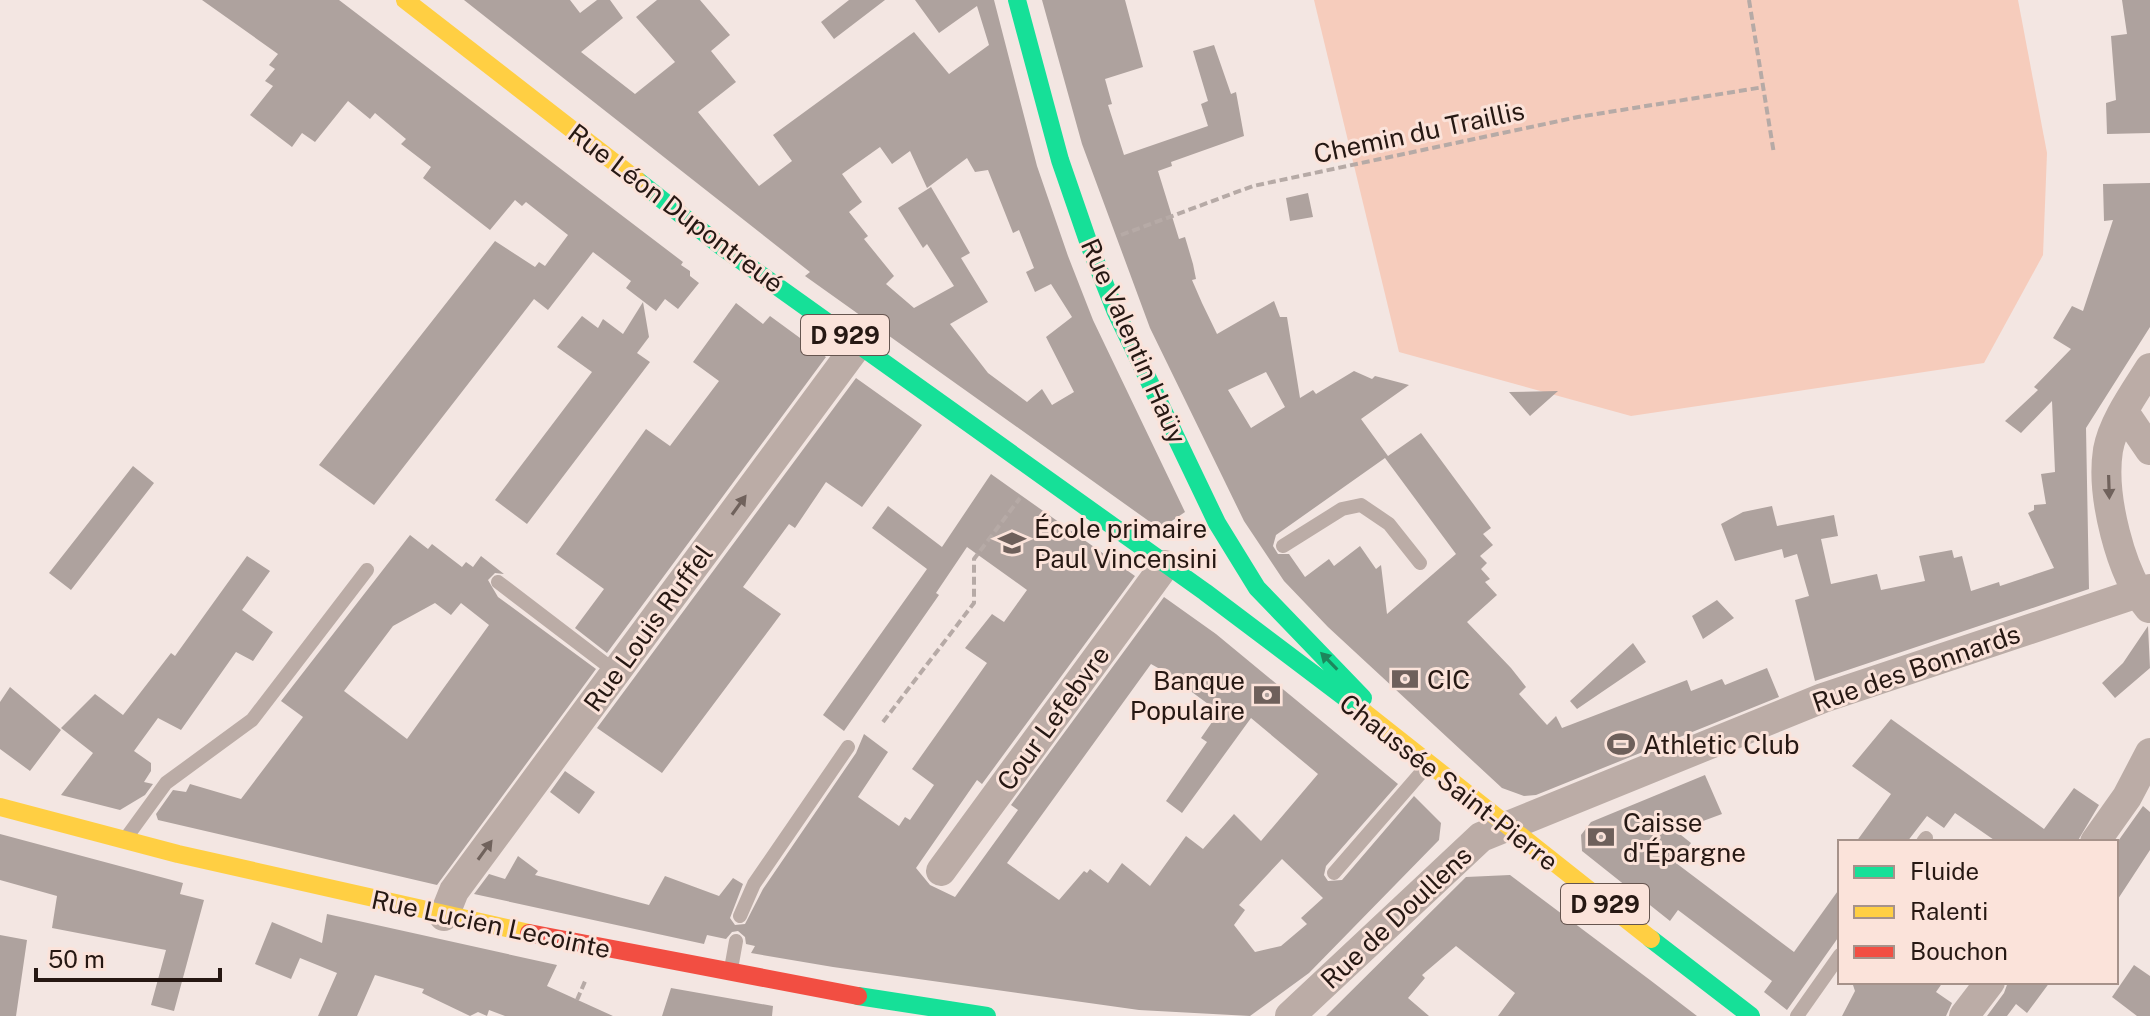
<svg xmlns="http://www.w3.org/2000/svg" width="2150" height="1016" viewBox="0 0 2150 1016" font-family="'Public Sans',sans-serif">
<rect width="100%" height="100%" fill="#f3e6e2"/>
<path fill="#f6ccbc" d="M1314,0h704l29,153 -4,102 -59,108 -353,53 -232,-64z"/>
<path fill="#aea29e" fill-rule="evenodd" d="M202,0h137l344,262 -2,3 9,6v5l9,7 -21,26 -13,-10 -9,12 -30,-23 5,-7 -38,-29 -45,58 -14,-11 -160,206 -55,-40 176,-224 40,26 4,-5 6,4 23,-31 -42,-33 -4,4 -7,-6 -25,30 -67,-52 8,-11 -30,-23 5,-5 -31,-26 -5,6 -22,-18 -33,41 -13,-9 -10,14 -42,-32 23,-29 -8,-5 10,-12 -6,-4 9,-11z
M464,0h106l10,13 17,-13h13l13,18 -42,34 54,42 40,-32 -39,-45 21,-17h43l30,35 -19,16 25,31 -38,30 61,74 33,-25 -19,-26 141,-103 35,42 40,-29 -12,-39 -38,27 -24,-33h79l43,166 31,90 25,64 92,192 -25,17 -355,-253 5,-4zM880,147l12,17 18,-13 17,37 40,-30 8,14 13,-2 25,63 6,-3 15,38 -8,4 9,20 16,-8 21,33 -26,20 28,55 -22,13 -10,-16 -15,13 -39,-29 -38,-49 38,-22 -27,-44 9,-5 -39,-66 -33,21 25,40 4,-4 27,42 -40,22 -28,-24 8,-8 -30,-37 4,-3 -19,-24 13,-10 -20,-28z
M849,0h36l-51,39 -13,-17z
M1042,0h83l18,67 -38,12 7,25 -4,1 16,50 84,-29 -7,-22 7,-3 -15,-50 21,-6 17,49 5,-2 8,44 -73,26 1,4 -14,5 21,68 6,-2 8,27 3,15 -4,1 10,23 15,31 57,-33 6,16h7l13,81 13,-8 3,4 38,-23 18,8 3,-3 34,9 -48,34 27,37 33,-23 70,95 -8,6 10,11 -13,11 7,7 -6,6 9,10 -5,3 12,13 -30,27 44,46 15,19 -7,7 28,31 9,-9 6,12 125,-48 4,11 31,-12 3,6 42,-17 12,29 -243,98 -12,1 -22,-8 -174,-161 -44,-46 -40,-60 -94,-193 -68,-184zM1266,372l19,35 -34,21 -23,-38zM1385,458l71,96 -69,60 -6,-49 -5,4 -16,-23 -26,20 -5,-7 -24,18 -16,-23h-11l-5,-8 3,-11z
M2122,0h28v133l-43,1 -1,-31 10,-3 -5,-64 16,-2z
M2150,183v144l-64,101 3,161 -274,92 -20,-81 14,-4 -12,-42 -13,4 -2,-9 -47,12 -14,-37 22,-12 29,-6 5,20 57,-11 4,21 -17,3 10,45 46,-10 4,16 44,-9 -6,-25 33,-6 2,8 8,-2 9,35 28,-9 1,4 54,-18 -26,-55 6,-3v-5l12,-1 -5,-30 14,-2 -3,-71 -31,32 -16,-12 33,-31 -4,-3 37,-38 -18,-11 19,-32 11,5 30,-91 -9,1 -1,-37z
M1308,193l5,24 -23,4 -4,-23z
M643,302l6,35 -12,16 13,9 -123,162 -32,-24 97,-128 -35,-25 25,-31 16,12 5,-9 20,15z
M736,303l27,21 7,-8 56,41 -219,296 -32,-25 29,-39 -48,-35 90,-125 24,17 49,-65 -26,-19z
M856,378l66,47 -60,82 -36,-25 -31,46 -6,-4 -46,63 38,27 -119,159 -65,-45z
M1558,391l-28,25 -21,-24z
M133,466l21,17 -83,107 -22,-17z
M991,474l144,102 -153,208 -5,-4 -61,88 14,17 25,12 63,-87 -7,-5 153,-208 52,37 182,150 -72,82 -2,9 4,6 14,-1 72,-84 27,27 -2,17 -130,133 -59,43 -111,-6 -306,-43 -82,-14 4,-7 -9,-2 -1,-7 -7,-6 -6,1 -6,7 -19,-4 -3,9 -230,-50 15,-20 16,5 13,-23 20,15 -3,4 114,30 16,-29 54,20 14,-18 10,6 -13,34 5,7 10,-1 18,-35 93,-136 8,-19 24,18 -30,45 41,29 6,-9 5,3 24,-35 -22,-16 75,-106 -22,-15 27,-34 12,8 23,-32 -60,-43 -31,46 3,2 -95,136 -21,-16 104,-146 -55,-41 16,-22 54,41zM1151,664l32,18 -2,2 38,28 -18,26 6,4 -41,59 16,12 69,-95 67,56 -57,67 -27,-27 -31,35 -17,-13 -36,50 -28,-23 -14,20 -18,-14 -3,4 -3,-2 -25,29 -52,-37zM1282,859l41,39 -22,20 6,6 -26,22 -26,6 -21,-27 11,-15 -6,-5z
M410,535l18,14 4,-5 30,23 4,-5 7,5 8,-11 23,18 -9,-1 -7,7 10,17 98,72 -159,216 -279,-65 -2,-6 17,-24 13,2 4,-8 51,15 62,-82 -22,-16zM435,603l16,12 10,-12 28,22 -82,114 -63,-48 49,-65z
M247,556l23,15 -28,39 31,22 -20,29 -17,-9 -55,78 -23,-12 -24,33 17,12v8l-7,11 9,2 -8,11 -25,15 -59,-15 32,-42 -32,-25 34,-34 28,21 48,-62 4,3z
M1717,600l17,18 -31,21 -11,-23z
M2148,626l2,42 -35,30 -13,-15 21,-20z
M1633,643l13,19 -69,47 -7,-8z
M10,687l51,43 -31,41 -30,-22v-47z
M1891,719l153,110 30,-41 25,17 -22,37h-80l-42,-29 -11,15 -17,-12 -20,26h-51l35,-48 -39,-28z
M565,771l30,21 -16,22 -29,-22z
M1705,775l17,39 -46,17 15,12 -15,20 118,89 46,-64v47l-53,75 -23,-18 8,-11 -94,-71 -8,11 -88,-70 -1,-16 10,-13z
M2143,806l7,6v38l-34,52v-58z
M0,834l183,49 -3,11 24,6 -30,111 -23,-6 15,-55 -114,-22 5,-32 -57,-16z
M1510,875l140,105 47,36h-199l17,-23 -59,-47 -34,29 3,3 -17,20 21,18h-103l140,-139z
M327,914l230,51 -10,21 66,30h-108l-16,-6 -2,6 -9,-4 -8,4 -48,-23 2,-4 -49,-14 -18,41h-39l19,-43 -37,-15 -9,21 -36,-15 17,-42 50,21z
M0,935l27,5 -11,76h-16z
M2134,965l16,11v40h-13l-25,-19z
M1852,982h91l-7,10 16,11 -6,13h-104l13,-25z
M2008,982h42l-23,31 -11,-9 -9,12h-20l17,-23z
M671,988l102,18 -1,10h-110z"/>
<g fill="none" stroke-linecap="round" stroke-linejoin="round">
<path stroke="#b6aaa6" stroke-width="4" stroke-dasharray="8 4" stroke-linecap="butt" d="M1749,0l25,154
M1121,235l132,-49 325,-69 186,-30
M883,722l91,-119v-44l46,-61
M577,1000l9,-21"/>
<path stroke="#bbaca6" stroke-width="14" d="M1283,546l59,-37 19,-4 28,19 31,39
M498,582l118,90
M126,838l40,-55 86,-63 115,-150
M1923,842l3,-4
M1334,873l93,-107
M740,916l14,-32 94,-137
M731,969l5,-28
M1797,1016l43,-61"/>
<path stroke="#bbaca6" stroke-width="30" d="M2124,412l26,38
M2149,608c-29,-35 -48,-113 -41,-158 5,-28 27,-58 42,-82
M2095,842l32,-45 23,-44
M941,871l224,-306
M444,916l10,-25 404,-547
M1290,1016l191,-179 342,-139 327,-109
M1964,1016l26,-34"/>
<path stroke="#16e098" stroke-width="18" d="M1017,0l43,160 30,87 25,63 102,213 40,65 106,110
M637,180l85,67 483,345 159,120
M1651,939l100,77
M858,996l129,20"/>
<path stroke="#ffcf43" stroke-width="18" d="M405,0l232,180
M1364,712l287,227
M0,807l178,47 351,79"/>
<path stroke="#f24e42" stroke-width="18" d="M529,933l329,63"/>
</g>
<defs><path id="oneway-solid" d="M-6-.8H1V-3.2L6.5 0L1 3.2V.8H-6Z" transform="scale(2)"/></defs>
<g fill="#70625c">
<use href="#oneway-solid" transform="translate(2109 487) rotate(88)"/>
<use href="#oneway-solid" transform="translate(739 505) rotate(-54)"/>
<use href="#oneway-solid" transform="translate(485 850) rotate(-54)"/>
</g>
<use fill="#1d865c" href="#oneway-solid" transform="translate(1329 661) rotate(-134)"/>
<defs>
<g id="school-bare" transform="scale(2.16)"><path d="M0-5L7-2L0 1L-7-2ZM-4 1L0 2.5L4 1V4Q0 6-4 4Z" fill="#6e605b" stroke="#fbe3da" stroke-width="2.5" paint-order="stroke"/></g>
<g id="bank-bare" transform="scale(2.16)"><path d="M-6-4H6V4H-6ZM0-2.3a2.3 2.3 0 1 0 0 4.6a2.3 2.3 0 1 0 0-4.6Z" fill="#6e605b" stroke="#fbe3da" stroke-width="2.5" paint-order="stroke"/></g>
<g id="stadium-bare" transform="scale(2.16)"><path d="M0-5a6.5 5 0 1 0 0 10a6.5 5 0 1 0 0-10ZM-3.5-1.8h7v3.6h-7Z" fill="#6e605b" stroke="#fbe3da" stroke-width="2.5" paint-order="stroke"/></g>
</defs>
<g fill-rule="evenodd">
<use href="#school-bare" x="1012" y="543"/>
<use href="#bank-bare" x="1405" y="679"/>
<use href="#bank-bare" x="1267" y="695"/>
<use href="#stadium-bare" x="1621" y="744"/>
<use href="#bank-bare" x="1601" y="837"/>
</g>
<g text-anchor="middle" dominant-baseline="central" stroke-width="6" stroke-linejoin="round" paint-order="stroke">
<g fill="#fbe3da" stroke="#66554f" stroke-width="2">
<rect x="801" y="315" width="88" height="40" rx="6"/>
<rect x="1561" y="884" width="88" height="40" rx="6"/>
</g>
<g font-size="24" font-weight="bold" fill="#261813">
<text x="845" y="335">D 929</text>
<text x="1605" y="904">D 929</text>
</g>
<g font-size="26" fill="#261813" stroke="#fbe3da">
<text transform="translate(1419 132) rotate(-12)">Chemin du Traillis</text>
<text transform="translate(676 208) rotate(37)">Rue Léon Dupontreué</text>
<text transform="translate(1134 341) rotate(66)">Rue Valentin Haüy</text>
<text transform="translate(648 628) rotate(-54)">Rue Louis Ruffel</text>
<text transform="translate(1916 668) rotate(-19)">Rue des Bonnards</text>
<text transform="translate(1053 718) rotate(-54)">Cour Lefebvre</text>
<text transform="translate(1449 782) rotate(38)">Chaussée Saint-Pierre</text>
<text transform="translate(1396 917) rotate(-43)">Rue de Doullens</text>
<text transform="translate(491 924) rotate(12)">Rue Lucien Lecointe</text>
</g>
<g font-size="26" fill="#261813" stroke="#fbe3da" text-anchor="start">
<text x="1034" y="528">École primaire<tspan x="1034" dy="30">Paul Vincensini</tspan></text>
<text x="1427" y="679">CIC</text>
<text x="1245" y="680" text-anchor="end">Banque<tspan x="1245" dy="30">Populaire</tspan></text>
<text x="1643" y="744">Athletic Club</text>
<text x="1623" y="822">Caisse<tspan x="1623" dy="30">d'Épargne</tspan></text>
</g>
</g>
<rect x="1838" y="840" width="280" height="144" fill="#fbe3da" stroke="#a6928a" stroke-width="2"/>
<rect x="1854" y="866" width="40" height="12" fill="#16e098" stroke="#a6928a" stroke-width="2"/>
<text x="1910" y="880" font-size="24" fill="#261813">Fluide</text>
<rect x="1854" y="906" width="40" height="12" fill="#ffcf43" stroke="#a6928a" stroke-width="2"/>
<text x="1910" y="920" font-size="24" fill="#261813">Ralenti</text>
<rect x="1854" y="946" width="40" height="12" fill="#f24e42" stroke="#a6928a" stroke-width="2"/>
<text x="1910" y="960" font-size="24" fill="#261813">Bouchon</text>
<path d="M36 968v12h184v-12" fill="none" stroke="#261813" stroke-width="4"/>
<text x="48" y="968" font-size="24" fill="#261813" stroke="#fbe3da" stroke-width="6" paint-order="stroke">50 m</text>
</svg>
